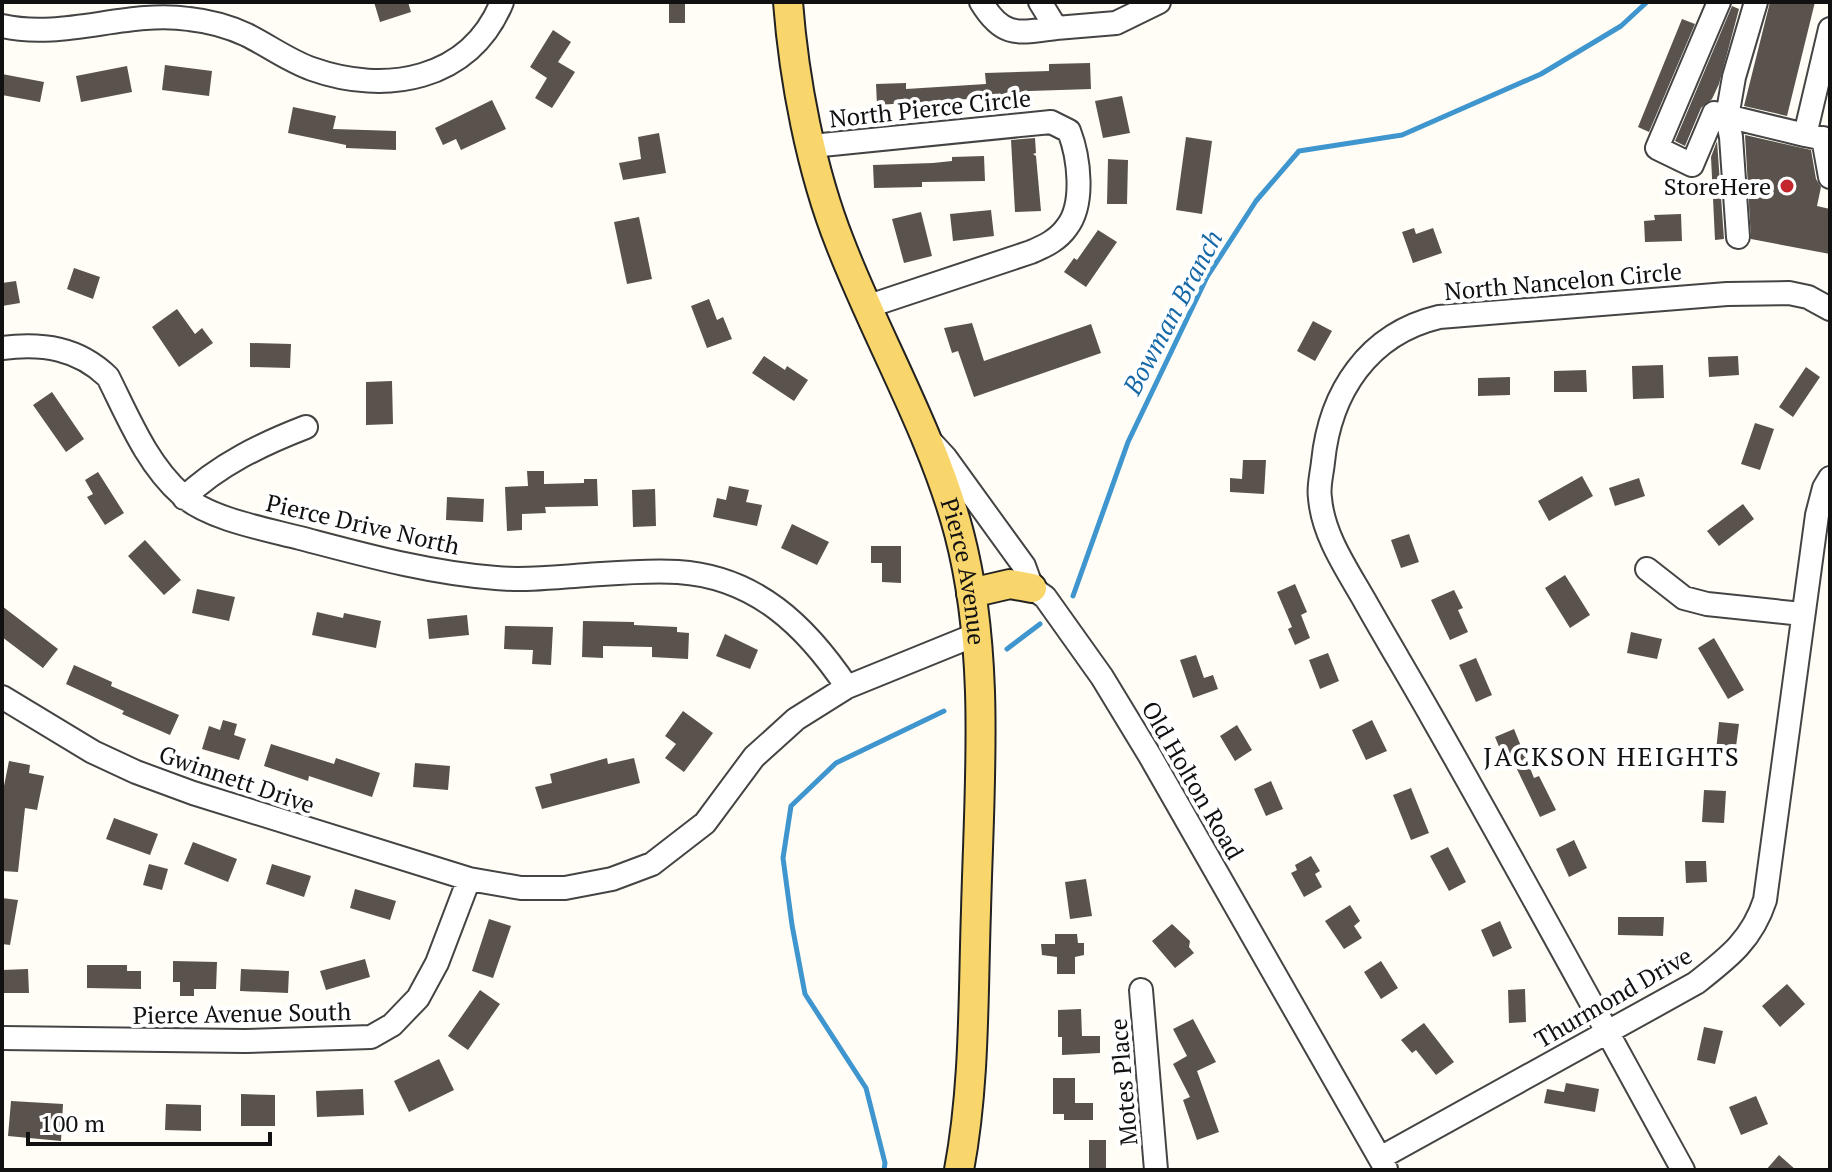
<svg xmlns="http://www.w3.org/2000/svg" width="1832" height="1172" viewBox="0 0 1832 1172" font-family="'PT Serif',serif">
<rect width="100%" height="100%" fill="#fffdf5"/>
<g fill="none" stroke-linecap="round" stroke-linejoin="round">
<path stroke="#3f96cf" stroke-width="5" d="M1073,596l55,-154 79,-165 49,-76 43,-50 103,-16 139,-61 80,-48 26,-24
M1007,649l33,-25
M884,1170l1,-7 -19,-75 -61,-94 -13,-69 -9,-67 8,-52 45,-43 108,-52"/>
</g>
<path fill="#5a524d" d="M374,2h34l3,10 -31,10z
M669,2h16v21h-16z
M1770,2h45l-28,114 -43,-10z
M1732,6l7,3 -20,75 -7,15 -11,9 -16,38 -10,-5z
M1682,19l13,5 -46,108 -11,-5z
M553,30l18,12 -13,20 17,10 -23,36 -17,-10 12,-20 -17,-11z
M1090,63l1,26 -62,2v4l-152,10 -1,-21 30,-1v6l80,-5 -1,-11 64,-2v-7z
M165,65l47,6 -3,25 -47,-6z
M127,66l5,26 -51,10 -5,-26z
M2,74l42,8 -4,20 -38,-7z
M1122,96l8,37 -27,5 -8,-37z
M492,100l14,29 -45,21 -5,-11 -13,6 -8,-17z
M293,107l43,9 -3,13 63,2v19l-50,-2v-3l-58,-12z
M659,133l7,40 -43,7 -4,-17 22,-4 -3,-22z
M1745,135l66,15 5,29 5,8 -4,19 13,3v45l-79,-15z
M1186,137l26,4 -10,73 -26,-4z
M1035,138l1,15 -3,1 3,2 5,55 -26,1 -4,-72z
M1717,141l7,98 -9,1 -4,-83z
M984,156l1,25 -63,1v5l-48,1 -1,-23 60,-2 19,-2v-4z
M1108,159l20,1 -1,44h-20z
M991,210l3,26 -41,5 -3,-27z
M921,212l11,44 -28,7 -12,-44z
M1681,214l1,27 -37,1 -1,-21 11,-1 -1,-5z
M639,217l13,62 -25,5 -13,-62z
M1414,228l2,6 17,-6 9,25 -29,10 -11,-31z
M1098,230l19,12 -31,45 -22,-15 10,-14 3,2z
M74,268l26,9 -7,22 -26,-10z
M16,281l4,22 -18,3v-23z
M709,299l8,21 6,-3 9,22 -25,9 -16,-42z
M177,309l18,25 7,-6 11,15 -34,24 -27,-40z
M1313,321l19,10 -17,30 -18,-10z
M972,323l12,38 107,-37 10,29 -127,44 -16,-46 -6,2 -8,-25z
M250,343l41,1 -1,24 -40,-1z
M764,356l21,14 2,-4 21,14 -14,21 -42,-28z
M1738,356l1,19 -30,2 -1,-20z
M1663,365l1,33 -31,1 -1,-33z
M1806,367l14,10 -27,40 -14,-10z
M1586,370l1,22h-33v-21z
M1510,377v18l-32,1v-18z
M392,381l1,43 -27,1v-43z
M52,392l32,47 -18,13 -33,-47z
M1755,423l19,6 -14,41 -19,-6z
M1243,460h23l-2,34 -34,-2v-14l12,1z
M527,471h17v13l40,-1v-4h13l1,27 -53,1 1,6 -24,1v16l-15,1 -2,-44 23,-1z
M98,472l26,41 -19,12 -18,-28 6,-3 -8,-14z
M1582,476l11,20 -44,25 -11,-20z
M1639,478l6,18 -30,10 -6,-18z
M729,486l20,4 -3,12 16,3 -5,21 -44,-9 4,-19 9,2z
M655,489l1,37 -23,1 -1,-37z
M447,497l37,2 -1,23 -37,-2z
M1743,504l11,15 -35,27 -12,-15z
M792,524l37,18 -12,23 -36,-17z
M1409,534l10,28 -18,6 -10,-28z
M145,540l36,40 -17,15 -36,-39z
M871,546h30v37l-19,-1v-19h-11z
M1565,575l25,40 -20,13 -25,-40z
M1295,584l12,28 -6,3 9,23 -15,7 -7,-16 4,-2 -15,-35z
M197,589l38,8 -6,24 -37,-8z
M1454,590l9,18 -5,2 10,22 -18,8 -19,-40z
M2,606l56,43 -15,19 -41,-31z
M317,612l26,6 1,-5 37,8 -5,27 -64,-13z
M467,615l2,20 -40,4 -2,-20z
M583,621l51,1v3l43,2v5l12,1 -1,26 -36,-2v-10l-49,-1v12l-21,-1z
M505,626l48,1 -2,38 -19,-1 1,-14 -29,-1z
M1631,632l31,7 -5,20 -30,-6z
M725,634l33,16 -8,19 -34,-13z
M1714,638l30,52 -16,9 -30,-51z
M1328,653l11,28 -19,8 -11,-29z
M1196,655l8,23 9,-3 5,14 -25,9 -13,-38z
M1476,658l16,37 -16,7 -17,-37z
M74,665l38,17 -1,4 68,29 -9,20 -48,-21 2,-3 -58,-27z
M683,711l30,22 -29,39 -19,-14 11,-14 -11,-8z
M223,720l14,4 -3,11 12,4 -7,21 -37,-11 7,-23 11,4z
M1372,720l15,31 -21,9 -14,-30z
M1719,722l20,2 -4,30 -19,-3z
M1237,725l15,25 -17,11 -15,-25z
M1514,729l20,49 5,-2 17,34 -16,7 -25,-52 -7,3 -13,-31z
M271,744l63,20 2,-6 44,15 -8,24 -63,-21 -1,5 -44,-15z
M607,758l1,6 26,-6 6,25 -98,26 -7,-22 17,-4 -2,-9z
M9,761l21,4 -1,8 15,3 -7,34 -12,-2 -7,64 -16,-1v-75z
M415,763l35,3 -2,24 -35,-3z
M1271,781l12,28 -17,7 -12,-27z
M1411,788l18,45 -18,7 -18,-45z
M1704,790l22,1 -2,32 -22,-1z
M114,818l44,16 -8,21 -44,-16z
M1574,840l13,28 -18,9 -13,-28z
M193,842l44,17 -9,23 -44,-18z
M1448,847l18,35 -17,9 -19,-35z
M1311,856l9,15 -5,3 7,13 -18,10 -13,-24 6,-3 -2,-5z
M1685,861h21l1,21 -21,1z
M149,864l19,5 -6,21 -19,-5z
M272,864l39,12 -7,21 -38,-13z
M1086,879l6,37 -22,3 -5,-37z
M355,889l41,12 -6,19 -40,-12z
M2,898l16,2 -8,45 -8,-1z
M1350,905l10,16 -6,5 8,12 -18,11 -19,-28z
M1618,917h46l-1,19 -45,-1z
M489,919l22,7 -18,52 -21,-7z
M1500,921l12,27 -19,9 -12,-27z
M1172,924l18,17 -1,6 5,6 -19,15 -23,-27z
M1055,934h22l1,9h6v12l-9,2v17h-18v-17l-15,-2 -1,-11h14z
M365,959l5,18 -44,13 -6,-19z
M173,961l44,1 -1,27h-22v7h-14v-14h-7z
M1381,961l17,27 -17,11 -17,-27z
M87,965h40v6h14v18l-54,-1z
M28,969l1,24h-27v-23z
M241,969l48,2 -1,22 -48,-2z
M1787,984l18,20 -25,23 -18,-21z
M1525,989l1,33 -17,1 -1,-33z
M480,990l20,14 -32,46 -20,-14z
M1081,1009l1,27h18v17l-38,2v-18h-4v-27z
M1193,1019l23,43 -19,9 22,61 -22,8 -14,-40 7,-3 -17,-33 14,-8 -14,-27z
M1424,1023l30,39 -18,13 -20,-25 -4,3 -11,-13z
M1704,1027l19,4 -8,33 -18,-4z
M439,1059l15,31 -45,22 -15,-31z
M1053,1078h22v25h18v17h-29v-6h-11z
M1566,1083l33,6 -4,23 -51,-9 3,-14 17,3z
M363,1089l1,26 -47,2 -1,-26z
M241,1094l34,1v31h-34z
M1756,1096l12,28 -27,11 -12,-28z
M11,1101l52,3 -2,37 -53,-5z
M166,1104l35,1v26l-36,-1z
M1089,1140h17v30h-17z
M1779,1155l17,15h-30z"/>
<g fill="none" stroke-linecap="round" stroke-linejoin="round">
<g stroke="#444" stroke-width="26">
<path id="minor" d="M981,2c22,36 36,31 75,26l-16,-26
M1719,2l-62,146 35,17 22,-52 91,22
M2,26c62,14 125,-16 187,-7 19,2 41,8 58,16 22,11 42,26 65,34 73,26 158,12 190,-67
M1056,28l60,-5 43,-21
M1830,29l-25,106 25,5
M1823,138l7,39
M812,146l239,-24 18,9c10,26 16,73 -2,96 -9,13 -22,19 -36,25l-165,55
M1738,237l-7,-100 -4,-20 7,-40 22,-75
M2,348c41,-5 76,0 106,29 21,42 39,87 74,118 27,24 83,34 118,43 65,17 129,35 196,40 30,3 62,-1 91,-3 30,-2 61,-5 91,-3 78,5 128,54 169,115
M933,444l12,13 79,109 8,22 13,9 57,80 48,79 236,413
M184,498c34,-33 78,-54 122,-71
M1647,569l37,29 23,6 95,10
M2,697l91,55 43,20 57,21 276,86 52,9h44l47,-9 40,-15 53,-41 49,-66 42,-38 51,-32 128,-52
M1141,990l15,180
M2,1038l243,3 126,-4 21,-12 26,-27 19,-35 32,-84
M1380,1158l316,-175c32,-25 56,-43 69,-83l52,-385 7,-27 6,-10
M1683,1170c-83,-151 -165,-302 -250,-451 -22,-39 -45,-77 -67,-116 -18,-32 -43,-67 -46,-105 -2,-11 2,-25 3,-36 7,-70 45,-128 116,-145l288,-23 62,-1 19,4 22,12"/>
</g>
<g stroke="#222" stroke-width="32">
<g id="major">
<path id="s1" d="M788,2c6,78 23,168 52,241 37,96 93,191 119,290 32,122 20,254 17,378 -3,86 -1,174 -17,259"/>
<path d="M971,593l39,-9 22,4"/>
</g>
</g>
<use href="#minor" stroke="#fff" stroke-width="22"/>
<use href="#major" stroke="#f9d66b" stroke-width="28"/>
</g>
<circle fill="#c4262e" stroke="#fff" stroke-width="3" cx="1787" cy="186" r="8"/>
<g text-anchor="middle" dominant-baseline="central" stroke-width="8" stroke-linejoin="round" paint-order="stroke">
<g font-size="24" fill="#111" stroke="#fff">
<text transform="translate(930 108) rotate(-6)">North Pierce Circle</text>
<text transform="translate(1563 281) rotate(-5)">North Nancelon Circle</text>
<text transform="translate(363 524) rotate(13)">Pierce Drive North</text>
<text stroke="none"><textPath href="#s1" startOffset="600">Pierce Avenue</textPath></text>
<text transform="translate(237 779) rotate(19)">Gwinnett Drive</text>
<text transform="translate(1193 780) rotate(60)">Old Holton Road</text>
<text transform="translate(1613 997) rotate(-30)">Thurmond Drive</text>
<text transform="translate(242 1013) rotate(-1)">Pierce Avenue South</text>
<text transform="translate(1123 1082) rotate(-95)">Motes Place</text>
</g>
<g font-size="24" fill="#111" stroke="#fff" text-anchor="end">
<text x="1771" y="186">StoreHere</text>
</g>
<g font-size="26" font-style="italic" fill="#1768a6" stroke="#fff">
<text transform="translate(1172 312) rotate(-62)">Bowman Branch</text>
</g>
<g font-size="26" letter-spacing="2" fill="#111" stroke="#fff">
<text x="1612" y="756">JACKSON HEIGHTS</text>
</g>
</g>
<rect width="1832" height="1172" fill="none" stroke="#111111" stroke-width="8"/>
<path d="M28 1132v12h242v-12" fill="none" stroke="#111111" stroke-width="4"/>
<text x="40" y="1132" font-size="24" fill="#111111" stroke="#ffffff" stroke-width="6" paint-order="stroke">100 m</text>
</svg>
